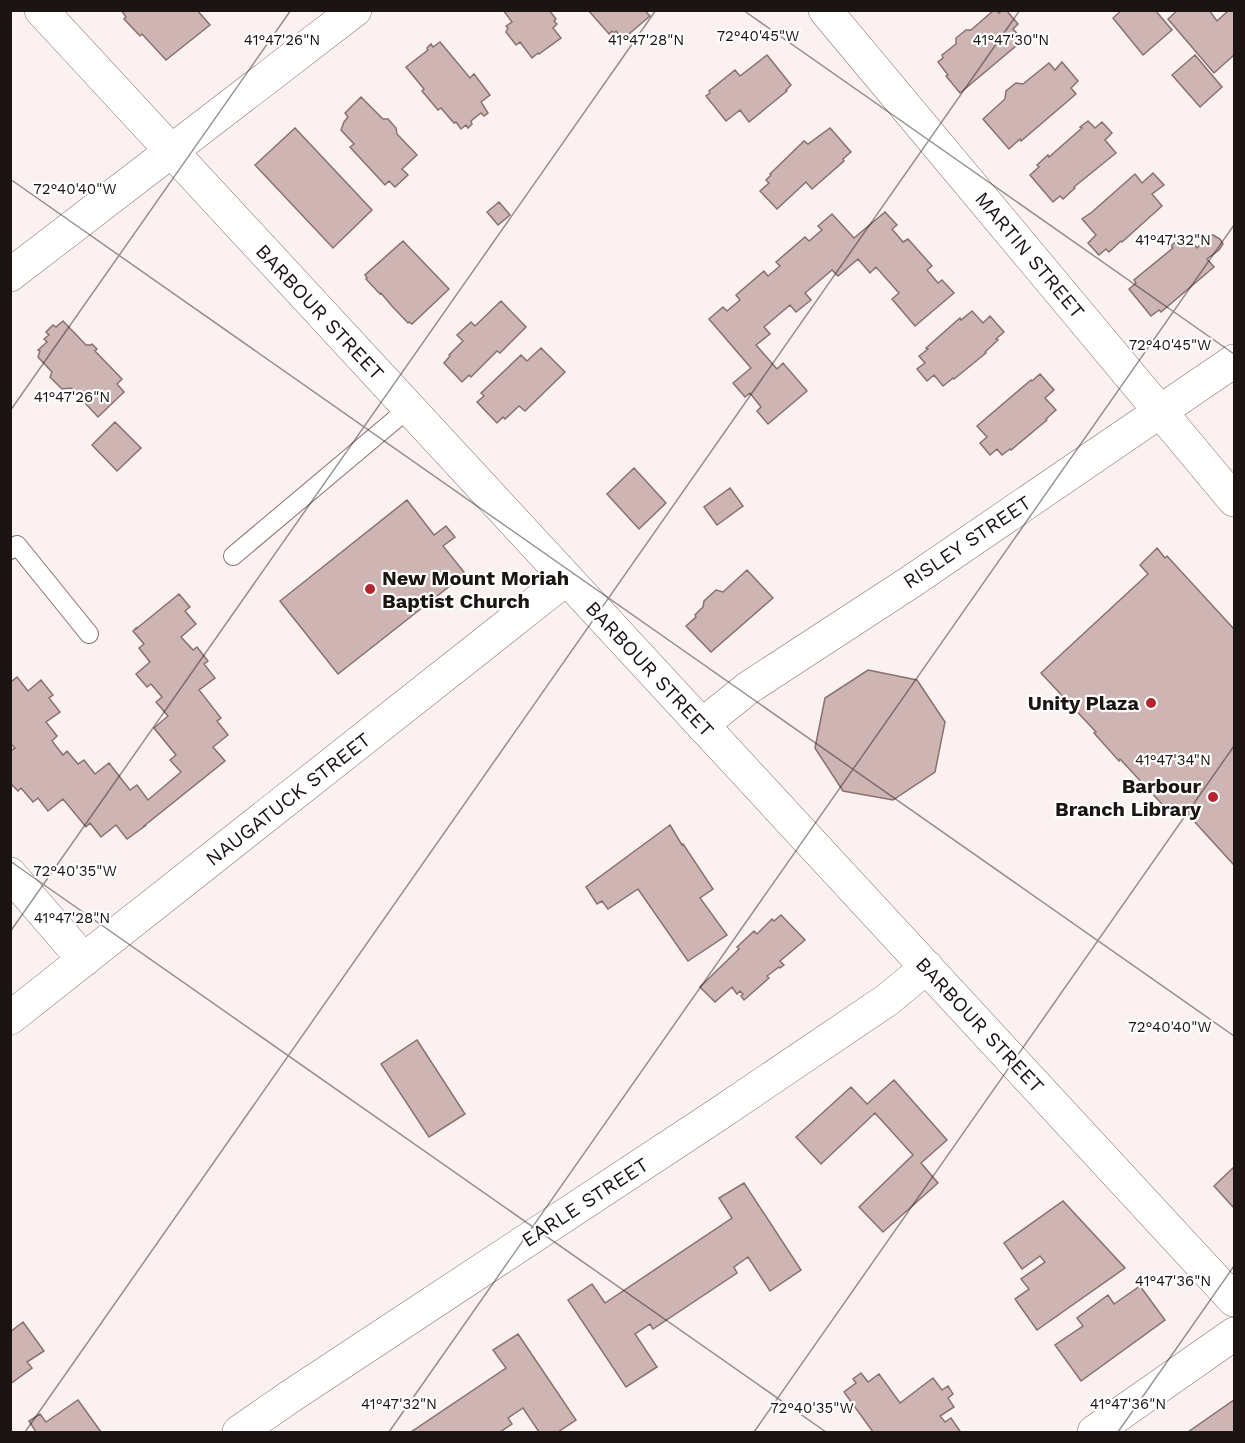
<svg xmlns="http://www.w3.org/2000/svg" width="1245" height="1443" viewBox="0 0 1245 1443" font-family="'Work Sans',sans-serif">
<rect width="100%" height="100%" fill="#fbf1f0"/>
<path fill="#ceb5b3" stroke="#88716f" stroke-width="1.5" d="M121,10h76l13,15 -44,35 -24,-26 -2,2 -16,-17 2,-2z
M503,10h46l7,9 -2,2 3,3 -4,4 8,10 -22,16 -1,-1 -6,5 -12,-16 -4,3 -10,-13 2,-4 -2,-2 6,-4z
M588,10h56l6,6 -27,23 -7,-8 -2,2 -2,-2 -3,3z
M994,10h3l2,3 3,-3h4l12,14 -5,5 10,11 -63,53 -14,-17 2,-1 -10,-13 5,-4 -1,-3 14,-11v-6l10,-8h5z
M1122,10h33l17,20 -29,25 -30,-37z
M1178,10h31l8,11 12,-11h5v45l-20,18 -46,-54z
M440,42l30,36 4,-4 16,21 -9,7 7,11 -4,3 -3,-3 -10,8 1,3 -4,4 -2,-3 -5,4 -5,-7 -2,1 -13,-15 -3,2 -16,-19 2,-2 -18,-22 22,-17 -1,-2 4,-4 2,3z
M767,55l24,30 -5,5 1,1 -38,31 -9,-12 -14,11 -20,-25 4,-3 -1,-2 26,-21 5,6z
M1195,55l27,32 -22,20 -28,-32z
M1062,62l16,19 -7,7 5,6 -55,47 -1,-2 -11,10 -26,-30 22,-20 1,-8 10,-8 7,1 26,-21 6,7z
M361,97l22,22h5l8,9 1,6 20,21 -15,14 6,6 -13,12 -6,-6 -4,4 -35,-38 4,-3 -13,-14 3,-8 4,-5 -3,-4z
M1088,121l7,7 7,-6 10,11 -7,7 11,13 -42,34 1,1 -12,11 -3,-3 -7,6 -23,-27 9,-8 -2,-2 11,-10 1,2 33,-29 -2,-1z
M295,128l77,82 -39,38 -78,-83z
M830,128l21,24 -8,7 1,2 -32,28 -6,-7 -29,27 -17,-18 9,-8 -3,-3 5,-5 -1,-1 34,-33 4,3z
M1153,173l11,12 -12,9 10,12 -40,36 -1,-1 -12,11 -3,-3 -7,6 -11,-12 8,-8 -14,-16 10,-7 43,-38 7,9z
M499,202l11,13 -12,10 -11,-13z
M885,212l12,13 -5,4 11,13 5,-3 24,27 -5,4 11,13 4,-3 12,13 -39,33 -23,-27 7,-6 -23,-26 -6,6 -12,-14 -20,17 -6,-6 -27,23 6,7 -15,12 -6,-7 -26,22 6,7 -14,11 21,24 6,-6 24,28 -39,33 -11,-13 4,-4 -11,-14 -5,4 -12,-14 18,-15 -42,-49 14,-12 4,4 13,-11 -4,-5 28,-24 4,5 12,-10 -4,-4 29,-25 4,4 13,-11 -4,-4 14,-12 22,24z
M1213,235l7,4 3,5 -4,6 -12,9 7,8 -53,45 -2,-2 -8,6 -22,-27 7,-6 -2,-3 39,-32 -2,-2 10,-9 4,4 3,-4 9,11 12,-12z
M403,241l46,48 -37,35 -3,-2 -1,1 -17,-18 -10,-12 -1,1 -14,-15 1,-1 -2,-3z
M501,301l25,26 -26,26 -3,-2 -26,26 -2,-2 -7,7 -18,-19 6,-7 -1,-1 14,-14 -6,-6 14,-13 4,4z
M972,311l11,12 7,-7 14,16 -8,7 2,1 -13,12 1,1 -32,26 -1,-1 -10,8 -9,-11 -7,6 -10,-12 8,-6 -6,-7 9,-7 -2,-1 34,-30 1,2z
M63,321l23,24h5l1,-1 5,5 -2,2 27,28 -5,5 7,8 -26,25 -27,-29 -9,1 -12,-12 2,-5 -14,-15 2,-6 -2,-1 9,-8 -3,-3 5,-4 -3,-3 7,-7 3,2z
M541,348l24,24 -40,39 -6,-5 -14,13 -2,-2 -6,6 -20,-21 7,-6 -3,-3 40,-38 6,6z
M1040,374l14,16 -9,8 11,12 -10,9 1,1 -36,30 -1,-1 -8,6 -5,-6 -7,6 -10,-12 7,-6 -10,-11 54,-46 1,1z
M115,422l26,26 -24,23 -25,-26z
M634,468l32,35 -27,26 -32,-35z
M730,488l13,18 -26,19 -13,-18z
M407,500l27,35 12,-9 9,11 -12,9 21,26 -6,4 2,2 -122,96 -58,-73z
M1157,548l8,10 2,-2 67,73v236l-51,-56 -9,8 -54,-58 -1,2 -25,-28 2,-1 -55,-59 107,-99 -8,-9z
M747,570l26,28 -62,54 -25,-26 10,-9 -1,-2 8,-8 1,-6 12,-11 7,2z
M179,594l11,13 -5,4 11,13 -15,13 12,13 4,-3 11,14 -4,3 11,14 -16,12 22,28 -4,3 11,14 -15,12 12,14 -81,65h1l-4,3 -14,10 -11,-14 -15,12 -11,-14 -4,4 -23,-28 -15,12 -10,-13 -5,4 -12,-14 -3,3 -8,-8v-32l5,-3 -5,-5v-63l2,1 5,-4 11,14 13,-11 12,15 -4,3 11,14 -14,10 11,14 -5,5 11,14 4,-4 11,13 6,-4 11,14 14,-11 21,27 7,-5 11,15 33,-28 -11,-12 6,-5 -22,-27 14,-12 -12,-14 6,-5 -11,-13 -4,3 -11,-13 14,-12 -11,-14 5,-4 -11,-13 3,-3v1z
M868,670l49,10 28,42 -10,50 -42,28 -50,-9 -28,-43 10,-50z
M670,825l12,20 1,-1 30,45 -13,9 27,37 -39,26 -50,-72 -30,20 -6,-8 -5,3 -11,-17z
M781,915l24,25 -25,21 4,4 -4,3 -1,-1 -12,9 2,2 -25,22 -3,-4 2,-2 -3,-3 -3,3 -5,-7 -17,15 -15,-15 39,-38 -2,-2 17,-16 3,3 15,-15 2,2z
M417,1040l48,74 -36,23 -48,-73z
M894,1080l53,60 -26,23 17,20 -55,49 -24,-25 54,-52 -38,-42 -54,51 -25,-27 55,-50 16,17z
M1234,1167v41l-20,-22z
M744,1183l57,87 -31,21 -22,-34 -14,10 3,6 -84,56 -3,-5 -15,10 22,33 -31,20 -58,-87 24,-16 13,19 127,-85 -13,-20z
M1063,1201l62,67 -88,62 -22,-31 14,-10 -8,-10 24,-17 -5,-6 -18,13 -18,-26z
M1140,1286l25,34 -84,61 -26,-36 28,-19 -6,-8 31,-23 6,9z
M23,1322l21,29 -17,11 5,6 -22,16v-52z
M518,1334l58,86 -18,12h-19l-16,-24 -15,10 4,6 -12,8h-89l95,-64 -13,-18z
M861,1373l7,9 11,-8 21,29 33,-25 9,12 6,-4 5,8 -5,4 6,9 -14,9 5,6 6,-4 9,13 -3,1h-84l-29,-40 12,-9 -3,-4z
M78,1400l23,32h-65l-7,-11 11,-7 6,8z
M1234,1400v32h-46z"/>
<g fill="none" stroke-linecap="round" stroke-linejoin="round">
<g stroke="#897270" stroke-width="20">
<path id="service" d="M10,550l7,-5 72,89
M233,556l176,-148"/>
</g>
<g stroke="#897270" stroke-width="34">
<path id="minor" d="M825,10l409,490
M702,725l46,-37 164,-107 322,-220
M10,874l74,86
M10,1018l556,-439
M239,1432l52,-36 426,-281 170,-115 40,-33
M1094,1432l140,-98"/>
</g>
<g stroke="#897270" stroke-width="34">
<path id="tertiary" d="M41,10l1193,1290
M10,275l345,-265"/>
</g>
<use href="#service" stroke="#fff" stroke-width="18"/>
<use href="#minor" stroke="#fff" stroke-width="33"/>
<use href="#tertiary" stroke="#fff" stroke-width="33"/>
</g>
<path fill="none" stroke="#1c1413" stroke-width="1.5" stroke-opacity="0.45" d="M743,10l491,344M10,179l1224,857M10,411l281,-401M10,861l816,571M10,932l646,-922M25,1432l995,-1422M389,1432l845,-1207M754,1432l480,-686M1118,1432l116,-166"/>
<g fill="#b6252f" stroke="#fff" stroke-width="2">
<circle cx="370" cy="589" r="6"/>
<circle cx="1151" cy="703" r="6"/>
<circle cx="1213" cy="797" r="6"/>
</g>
<g text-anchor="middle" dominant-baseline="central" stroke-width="4.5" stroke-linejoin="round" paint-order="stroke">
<g font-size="20" fill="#1c1413" stroke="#fff">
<text transform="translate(1030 255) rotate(50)">MARTIN STREET</text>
<text transform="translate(320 312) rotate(47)">BARBOUR STREET</text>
<text transform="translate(967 542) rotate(-34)">RISLEY STREET</text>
<text transform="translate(650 669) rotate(47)">BARBOUR STREET</text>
<text transform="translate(288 799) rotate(-38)">NAUGATUCK STREET</text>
<text transform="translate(980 1025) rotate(47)">BARBOUR STREET</text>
<text transform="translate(585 1202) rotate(-33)">EARLE STREET</text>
</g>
<g font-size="20" font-weight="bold" fill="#1c1413" stroke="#fff" text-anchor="end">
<text x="382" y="578" text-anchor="start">New Mount Moriah<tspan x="382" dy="23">Baptist Church</tspan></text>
<text x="1139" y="703">Unity Plaza</text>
<text x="1201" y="786">Barbour<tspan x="1201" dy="23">Branch Library</tspan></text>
</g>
</g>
<g font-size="15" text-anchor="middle" fill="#1c1413" stroke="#fff" stroke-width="4.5" stroke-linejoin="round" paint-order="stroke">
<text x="758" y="41">72°40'45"W</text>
<text x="282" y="45">41°47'26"N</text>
<text x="646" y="45">41°47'28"N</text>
<text x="1011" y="45">41°47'30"N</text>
<text x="75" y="194">72°40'40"W</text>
<text x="1173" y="245">41°47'32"N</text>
<text x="1170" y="350">72°40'45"W</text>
<text x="72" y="402">41°47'26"N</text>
<text x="1173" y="765">41°47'34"N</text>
<text x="75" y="876">72°40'35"W</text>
<text x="72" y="923">41°47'28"N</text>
<text x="1170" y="1032">72°40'40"W</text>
<text x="1173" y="1286">41°47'36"N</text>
<text x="399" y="1409">41°47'32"N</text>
<text x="1128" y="1409">41°47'36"N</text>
<text x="812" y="1413">72°40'35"W</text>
</g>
<rect width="1245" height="1443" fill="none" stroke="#1c1413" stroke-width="24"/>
</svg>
